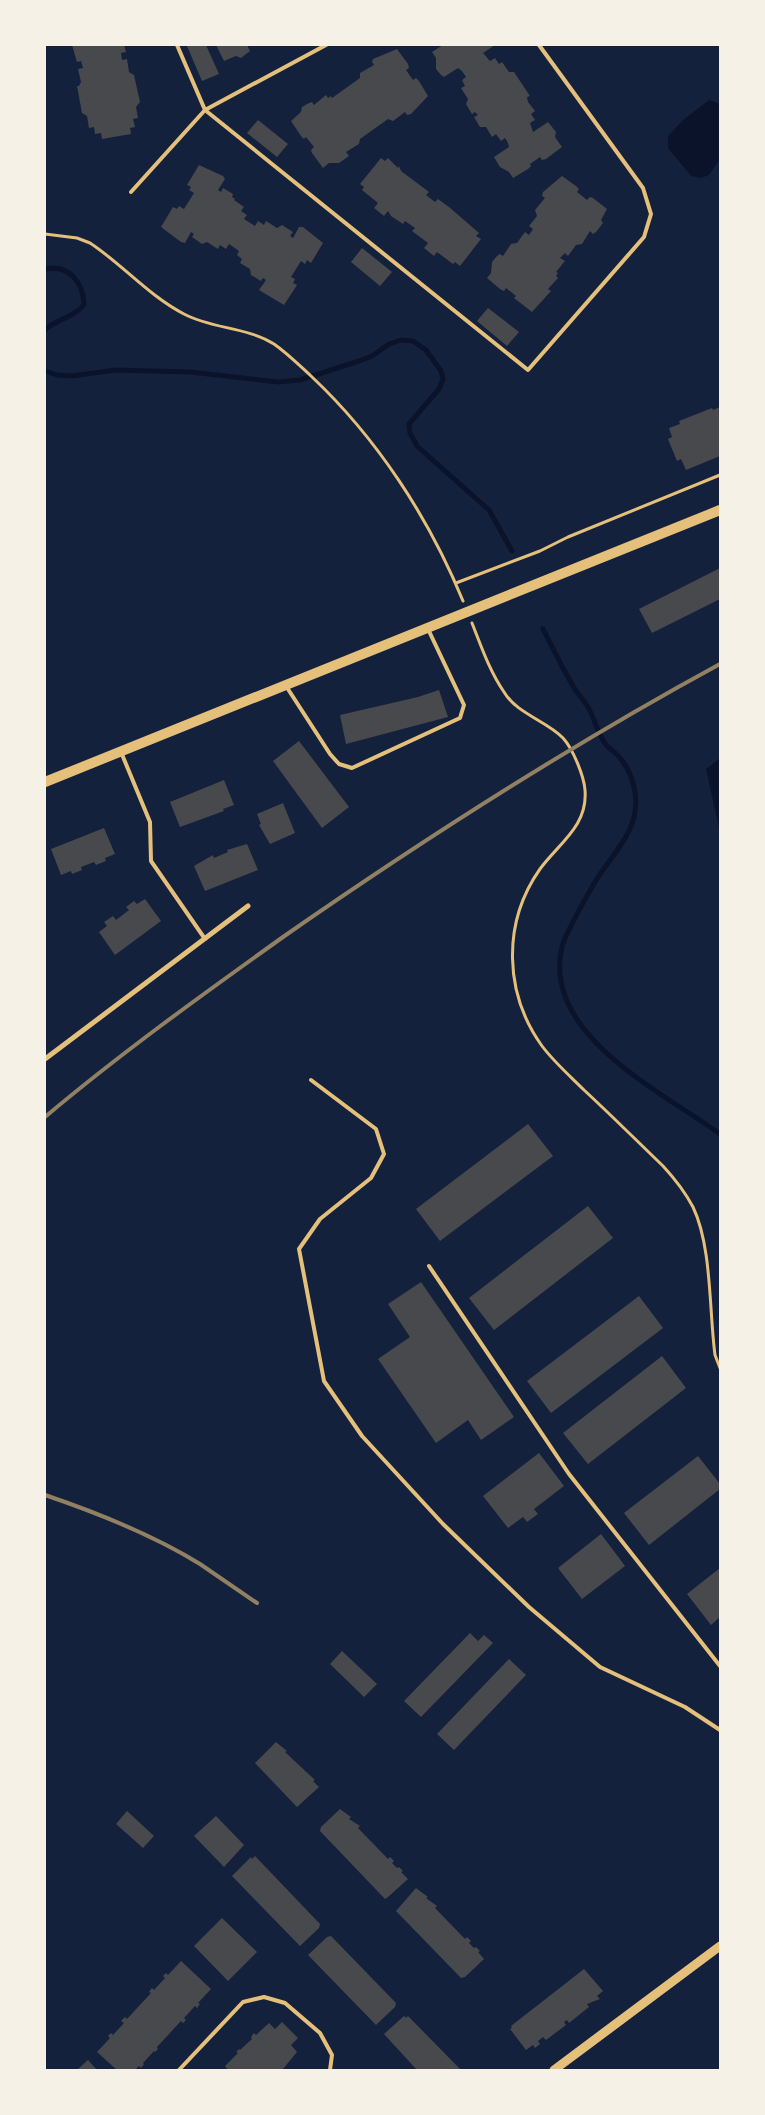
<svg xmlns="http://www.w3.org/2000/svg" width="765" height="2115" viewBox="0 0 765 2115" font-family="Quicksand,sans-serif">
<rect width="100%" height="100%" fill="#14213d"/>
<path fill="#0b132b" d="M709,100l11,4v55l-11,16 -8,3 -10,-2 -23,-28v-12l15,-16z
M720,758v74l-14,-63z"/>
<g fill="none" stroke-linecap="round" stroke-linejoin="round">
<path stroke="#0b132b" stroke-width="5" d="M45,269c24,-5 38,13 39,36 -14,15 -27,13 -39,25
M45,371l12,4 15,1 44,-6 75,2 87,10 22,-2 59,-19 13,-5 17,-12 12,-4 12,1 13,9 15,21 2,8 -4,10 -30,35 1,9 7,13 72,64 23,41
M543,629c10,19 19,39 30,57 5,9 13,16 17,25 5,10 8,22 14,31 4,7 12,10 16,16 8,9 13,22 15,34 5,33 -15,54 -32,78 -9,12 -38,64 -41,77 -21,87 100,145 158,187"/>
</g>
<path fill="#48494c" d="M72,45h52l2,7 -5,1 1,7 5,-1 2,13 5,3 6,27 -4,5 2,11 -5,1 2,8 -5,1 1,6 -29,5 -1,-6 -6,1 -1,-7 -5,1 -2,-12 -5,-3 -5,-27h2l2,-4 -3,-13 5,-1 -2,-7 -4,1z
M206,45l13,29 -17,7 -15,-35z
M216,45h31l3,6 -9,7 -5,-2 -12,5z
M443,45h52l-12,8 7,8 5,-3 4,6 3,-2 7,10h5l16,24 -3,1 1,5 7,9 -4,3 4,6 -5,3 3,9 15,-10 8,10 -1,5 7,10 -16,12 -4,1 -2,-3 -10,7 1,2 -3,3 -15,9 -4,-6 -9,-5 -6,-10 15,-10 -1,-4 -3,-5 -4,3 -5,-7 -4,3 -6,-10h-6l-6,-10 4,-2 -3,-3 -3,2 -6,-10 2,-5 -7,-11 4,-2 -3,-6 4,-3 -4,-6 -4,-3 -14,9 -3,-2 -5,-6v-11l-4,-6z
M397,49l11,15 1,4 -3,2 7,10 3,-2 3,3 9,15 -17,18 -4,1 -2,-3 -12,9 -5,-2 -28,20 -1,5 -13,8 3,4 -10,7h-10l-6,5 -11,-15 -1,-3 3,-3 -8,-10 -2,2 -3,-3 -10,-15 10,-9 1,-5 7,-4 3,-1 2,3 12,-10 2,3 3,-2 1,2 28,-20v-5l14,-8 -2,-3 1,-3z
M258,120l30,24 -11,13 -30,-24z
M381,158l4,3 3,-3 10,10 1,-2 2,5 28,21 -3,3 9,7 3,-3 11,8 30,26 -3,3 5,3 -21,27 -5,-4 -2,2 -16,-12 -3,4 -10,-8 4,-5 -16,-12 3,-3 -10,-7 -2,3 -12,-8 -3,-5 -4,5 -10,-8 4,-5 -16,-13 2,-3 -4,-3z
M199,165l24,11 2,3 -7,11 3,2 2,-4 10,6 -1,3 3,2 -1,1 10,7 -3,4 6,4 -3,4 11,7 3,-5 6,4 2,-4 11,7 5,-3 11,7 -3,4 3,2 6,-11h4l20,16 -12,20 -4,-3 -2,4 -4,-3 -10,16 4,2 -2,4 4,2 -13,20 -25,-15 7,-10 -3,-2 -2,3 -10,-6 -1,-6 -10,-6 2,-4 -5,-4 2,-4 -10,-7 -3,5 -6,-4 -2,4 -11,-7 -5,2 -10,-7 2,-3 -3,-2 -6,11 -4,-1 -20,-15 12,-20 4,2 2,-3 5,3 10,-16 -5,-3 2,-3 -4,-2z
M562,176l14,10 3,3 -2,3 10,8 3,-3 3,1 14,11 -6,11 2,3 -7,9 -3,2 -3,-3 -8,13 -6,1 -8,11 -3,-3 -5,5 5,3 -9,11 2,1 -2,3 2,2 -10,11 3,2 -19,21 -18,-14 2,-2 -10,-8 -2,3 -4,-2 -13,-11 4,-5 1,-11 5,-6 3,-2 3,2 8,-12 6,-1 8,-11 4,3 4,-6 -4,-3 8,-10 -2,-6 10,-12 -3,-2 1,-4z
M362,248l30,24 -12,14 -29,-24z
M488,308l31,24 -12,14 -30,-25z
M720,407v49l-34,14 -5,-11 -4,2 -9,-22 4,-2 -3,-9 11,-4 -1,-3 33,-13 1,2z
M720,568v31l-68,34 -13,-24z
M439,690l9,27 -102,27 -6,-29 78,-18z
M299,741l50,66 -27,21 -49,-67z
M224,780l10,25 -11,4 1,2 -44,16 -10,-25z
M283,803l12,30 -25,11 -11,-19 2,-1 -4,-10z
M104,828l11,26 -10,4 1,3 -10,4 -2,-3 -13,5 1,3 -10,4 -1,-3 -10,4 -10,-26z
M247,844l11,26 -53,21 -11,-25 19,-11 1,3 14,-6 -1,-2z
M145,899l16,22 -46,34 -16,-23 8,-6 -3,-4 9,-6 3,4 13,-10 -3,-3 8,-6 3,3z
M528,1124l25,32 -113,85 -24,-32z
M588,1206l25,32 -119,92 -25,-32z
M421,1282l93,135 -33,23 -13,-20 -32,23 -58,-84 32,-22 -22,-33z
M639,1296l24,32 -112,85 -24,-32z
M662,1356l24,32 -98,76 -25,-31z
M539,1453l25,33 -30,23 4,5 -11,8 -4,-5 -15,11 -25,-32z
M698,1456l22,28v5l-71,56 -25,-32z
M601,1534l24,32 -43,33 -24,-31z
M720,1568v49l-9,8 -24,-31z
M470,1633l8,8 6,-6 9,8 -72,74 -17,-16z
M342,1651l35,33 -13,13 -34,-33z
M509,1659l17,16 -72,75 -17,-16z
M276,1742l11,9 -2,1 30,28 -2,1 6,6 -22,20 -42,-44z
M340,1809l11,8 -2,2 11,7 -2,2 30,31 2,-2 4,4 -2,2 5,5 2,-1 4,4 -2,1 7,7 -20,18 -3,2 -65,-68 1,-4z
M127,1811l27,25 -11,12 -27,-24z
M216,1816l28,29 -20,22 -30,-31z
M255,1856l65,68 -1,4 -19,18 -68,-70 19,-19 1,2z
M416,1888l12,9 -2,1 11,8 -2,2 30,31 2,-2 4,4 -2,2 5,5 2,-1 4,4 -2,1 6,7 -19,18 -4,1 -65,-67z
M222,1918l35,34 -29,29 -34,-35z
M331,1936l65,67 -1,4 -19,18 -68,-70 19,-18z
M181,1961l30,28 -13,14 2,1 -3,4 -2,-2 -11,12 2,2 -3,3 -2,-2 -24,26 1,2 -3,3 -1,-1 -11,12 1,1 -3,4 -2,-2 -4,4h-18l-20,-18 13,-14 -2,-2 3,-3 2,2 11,-12 -3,-2 4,-4 2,2 24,-26 -2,-1 3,-4 2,2 11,-12 -2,-2 3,-3 2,2z
M584,1969l19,22 -6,5 3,3 -13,5 2,3 -20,16 -2,-3 -3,2 2,3 -20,15 -3,-3 -5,4 2,3 -5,4 -2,-3 -7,5 -16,-21 2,-1 -1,-2z
M404,2016l2,2 2,-2 53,54 -45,-1 -32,-35z
M282,2022l16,16 -7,7 6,7 -14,17 -55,1 -3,-4 13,-13 -2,-1 3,-3 1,1 12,-11 -1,-2 3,-4 2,2 13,-12 6,6z
M88,2060l9,10h-20z"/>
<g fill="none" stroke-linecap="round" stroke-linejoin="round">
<path stroke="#e5c07b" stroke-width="3" d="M45,234l32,4 13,5c32,21 59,53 94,71 28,15 63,13 90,30 13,9 25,21 37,32 66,62 118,142 152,225
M456,583l84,-32 28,-14 152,-62
M472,623c9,23 18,49 32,69 13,22 43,29 59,46 10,11 21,38 22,52 3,36 -26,53 -45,79 -38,54 -36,124 2,177 12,16 28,30 42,44 27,25 53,51 79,76 12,13 22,26 30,41 19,40 16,103 22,148l5,13"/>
<path stroke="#e5c07b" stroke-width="4" d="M177,45l28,65 323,260 116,-133 7,-23 -8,-26 -104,-143
M131,192l74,-82 121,-65
M286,686l44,68 9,10 13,4 108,-50 4,-13 -36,-76
M121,752l29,70 1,39 54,78
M311,1080l65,49 8,25 -13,24 -51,41 -21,30 25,132 38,55 81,88 86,83 71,60 85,40 35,23
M429,1266l140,208 151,192
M179,2070l64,-68 21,-5 21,6 35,30 12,22 -2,15"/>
<path stroke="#e5c07b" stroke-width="5" d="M45,1059l203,-153"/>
<path stroke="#e5c07b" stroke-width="9" d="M554,2070l166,-124"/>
<path stroke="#e5c07b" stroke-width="10" d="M45,782l675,-272"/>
<path stroke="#918062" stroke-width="4" d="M45,1117c76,-64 157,-122 238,-180 141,-98 286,-191 437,-273
M45,1495c53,18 108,40 155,69 19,13 38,26 57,39"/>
</g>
<rect width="765" height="2115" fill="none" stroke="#f6f1e7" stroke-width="92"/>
</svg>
